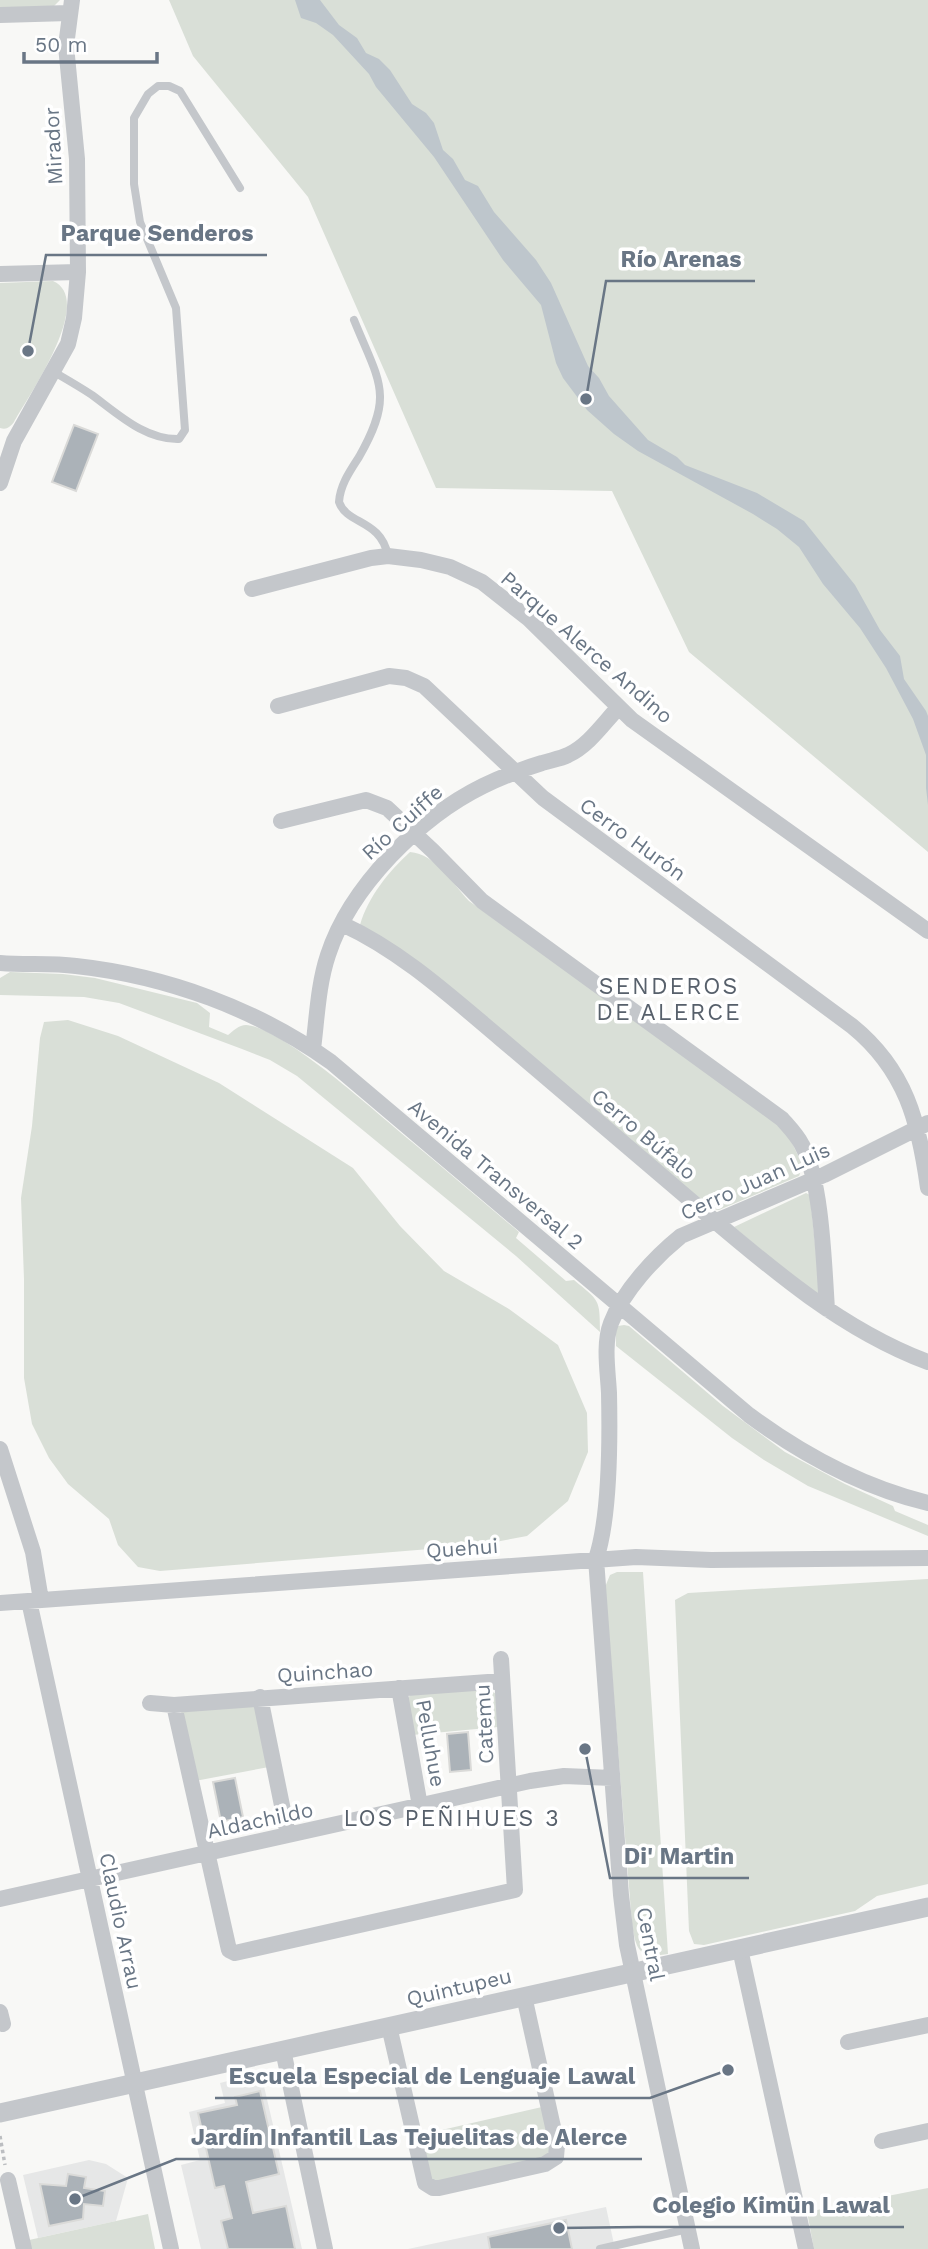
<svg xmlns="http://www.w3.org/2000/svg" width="928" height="2249" viewBox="0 0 928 2249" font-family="'Work Sans',sans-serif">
<rect width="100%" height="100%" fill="#f8f8f6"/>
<path fill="#e6e7e7" d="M255,2074l8,8 39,167h-101l-20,-84 19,-5 -11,-48 36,-9 -5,-20z
M89,2160l17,4 22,14 -12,43 -78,17 -15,-63z
M606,2207l9,42h-207z"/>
<path fill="#d9dfd7" d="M0,0h60l-7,7 -53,2z
M169,0h759v852l-239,-200 -77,-161 -176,-3 -128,-291 -115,-141z
M53,281c43,19 -26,117 -39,141 -4,5 -7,8 -14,6v-145z
M410,852c26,2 42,31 59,49l307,218 10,11 17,36 -4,10 -80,34 -8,-1 -351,-284c8,-28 29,-54 50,-73z
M10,972l53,2 32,4 102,25 13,10 -1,14 19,8c5,-4 11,-10 18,-10 37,2 134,91 166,117 36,30 71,60 107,90l-3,6 50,43 8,-1c25,21 26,18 26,52l-84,-76 -219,-180 -27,-16 -28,-11 -123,-46 -35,-6 -84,-2v-17z
M68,1020l50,16 101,47 134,85 47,58 44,45 65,38 49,36 29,68 1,39 -20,49 -41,35 -48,9 -319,26 -22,-4 -20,-22 -9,-26 -41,-35 -19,-26 -17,-34 -8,-46v-99l-3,-81 11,-72 8,-88 4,-16z
M806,1193l4,2 10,98 -6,1 -80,-67z
M624,1325l5,1 94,80 62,46 60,32 48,22 2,5 33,14v11l-120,-50 -44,-26 -32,-22 -116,-92v-15l2,-5z
M617,1572h26l25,382c-28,5 -32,-3 -36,-30l-27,-337 5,-12z
M928,1579v305l-51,12 -22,15 -151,34 -10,-1 -5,-13 -14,-331 13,-7z
M488,1688l8,6 2,33 -86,8 -4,-37 3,-4z
M249,1704l7,4 13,59 -74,14 -14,-70z
M542,2107l9,42 -5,8 -106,25 -9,-3 -11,-44z
M928,2188v61h-114l-7,-37z
M148,2214l7,35h-124l-2,-9z"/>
<path fill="#bec6cc" d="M295,0h25l19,25 18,13 9,15 13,6 11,11 22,34 14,9 8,10 9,27 10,9 12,21 13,6 16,26 42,48 15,23 37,83 11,12 10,18 39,44 29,17 8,8 72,28 47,28 51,64 25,45 20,26 4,23 22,32 2,5v89l-2,-17v-33l-13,-36 -27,-51 -26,-40 -37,-44 -24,-37 -22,-18 -24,-15 -115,-63 -24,-17 -27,-24 -24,-32 -7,-15 -15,-58 -38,-45 -69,-103 -58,-70 -7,-13 -36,-39 -17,-12 -15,-5z"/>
<path fill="#abb2b8" stroke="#dadad8" stroke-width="2" d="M74,425l24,9 -22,57 -24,-9z
M468,1732l3,38 -21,2 -3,-38z
M235,1778l8,39 -22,5 -8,-40z
M260,2091l19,83 -33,8 7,31 33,-7 9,43h-67l-7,-28 11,-3 -8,-32 -9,2 -17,-75 39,-8 -2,-8z
M68,2174l18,3 -2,11 21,3 -2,15 -19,-2 -1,15 -34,7 -9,-42 26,2z
M566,2220l6,29h-82l-2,-12z"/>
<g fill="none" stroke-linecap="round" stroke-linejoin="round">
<path stroke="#bcbec1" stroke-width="3.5" stroke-dasharray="3.5 3.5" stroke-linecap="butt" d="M0,2136l5,29"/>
<path stroke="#c4c7cb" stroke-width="8" d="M354,320c25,62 41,74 5,137 -9,14 -19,28 -20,45 8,23 42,17 49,54
M54,372c12,7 26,15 38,23 26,19 53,45 87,44l6,-9 -9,-122 -36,-86 -6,-38v-66l14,-24 10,-8h11l11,5 60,97
M600,2249l88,-20"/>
<path stroke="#c4c7cb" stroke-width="16" d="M0,15l69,-2
M0,274l78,-2
M0,483l14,-42 54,-97 6,-26 4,-46 -1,-113 -11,-113 6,-46
M252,589l119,-31 17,-2 33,4 29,7 32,15 47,37 103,101 296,211
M278,706l111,-30 17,2 18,8 119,112 309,228c54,44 67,96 76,162
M281,821l85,-21 21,8 46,43 49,50 300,218c7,8 15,16 20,26 20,36 22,121 25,164
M342,924c59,27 108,72 158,114 63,54 126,108 189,161 73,62 148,129 239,163
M0,963c25,2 51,0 76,3 91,10 181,43 255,96l418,353c54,40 113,72 179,88
M313,1049c4,-31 5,-64 15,-94 22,-68 92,-138 155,-169 19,-9 39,-17 59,-23 9,-3 18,-4 26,-8 20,-9 35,-31 50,-47
M0,1449l33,103 8,48
M29,1601l142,648
M0,1603l636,-46 75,3 217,-2
M399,1688l21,118
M260,1697l28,138
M150,1703l24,2 328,-24
M174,1705l55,245 6,3 280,-63 -14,-231
M0,1899l530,-118 34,-5 48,2
M740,1949l66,300
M0,2012l3,12
M389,2026l36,157 8,5h6l106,-24 11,-7 1,-12 -33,-149
M848,2042l80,-17
M283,2050l42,199
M882,2141l46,-10
M8,2180l16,69
M692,2249l-65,-304 -6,-50 -25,-336c14,-42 14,-120 13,-166 -1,-21 -6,-49 2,-70 12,-32 44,-66 70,-87l143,-61 104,-52"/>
<path stroke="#c4c7cb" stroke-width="19" d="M0,2113l928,-206"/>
</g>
<g text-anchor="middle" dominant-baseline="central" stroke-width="7" stroke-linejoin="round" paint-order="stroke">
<g font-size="21" fill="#697685" stroke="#fff">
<text transform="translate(53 146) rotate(-93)">Mirador</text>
<text transform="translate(587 647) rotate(41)">Parque Alerce Andino</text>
<text transform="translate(402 822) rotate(-42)">Río Cuiffe</text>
<text transform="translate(633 839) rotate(36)">Cerro Hurón</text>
<text transform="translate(644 1134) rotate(40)">Cerro Búfalo</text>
<text transform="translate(496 1174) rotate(40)">Avenida Transversal 2</text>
<text transform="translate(755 1181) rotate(-24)">Cerro Juan Luis</text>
<text transform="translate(462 1548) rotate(-4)">Quehui</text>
<text transform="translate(325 1672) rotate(-4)">Quinchao</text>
<text transform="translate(484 1724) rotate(-93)">Catemu</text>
<text transform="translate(431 1743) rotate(80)">Pelluhue</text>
<text transform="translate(260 1820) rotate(-12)">Aldachildo</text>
<text transform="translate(121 1921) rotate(78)">Claudio Arrau</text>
<text transform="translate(651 1944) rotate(79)">Central</text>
<text transform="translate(459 1987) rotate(-13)">Quintupeu</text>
</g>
<g font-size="23" letter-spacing="2" fill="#57606b" stroke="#fff">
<text x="669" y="986">SENDEROS<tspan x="669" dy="26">DE ALERCE</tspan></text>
<text x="452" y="1818">LOS PEÑIHUES 3</text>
</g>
</g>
<path fill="none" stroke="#697685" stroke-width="2.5" d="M28 351L46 255H267M586 399L606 281H755M585 1749L610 1878H749M728 2070L650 2098H215M75 2199L176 2159H642M559 2228L638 2227H904"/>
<g fill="#697685" stroke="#fff" stroke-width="2.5">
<circle cx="28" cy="351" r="7"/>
<circle cx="586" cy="399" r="7"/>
<circle cx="585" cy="1749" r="7"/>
<circle cx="728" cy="2070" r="7"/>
<circle cx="75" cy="2199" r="7"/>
<circle cx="559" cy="2228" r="7"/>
</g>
<g font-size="23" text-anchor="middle" font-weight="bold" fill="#697685" stroke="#fff" stroke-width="7" stroke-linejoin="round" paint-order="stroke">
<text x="157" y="241">Parque Senderos</text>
<text x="681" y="267">Río Arenas</text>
<text x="679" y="1864">Di' Martin</text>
<text x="432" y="2084">Escuela Especial de Lenguaje Lawal</text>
<text x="409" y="2145">Jardín Infantil Las Tejuelitas de Alerce</text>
<text x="771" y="2213">Colegio Kimün Lawal</text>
</g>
<path d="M24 52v10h133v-10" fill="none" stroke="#697685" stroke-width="3.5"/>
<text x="35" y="52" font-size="21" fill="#697685" stroke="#ffffff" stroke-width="5" paint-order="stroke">50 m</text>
</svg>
